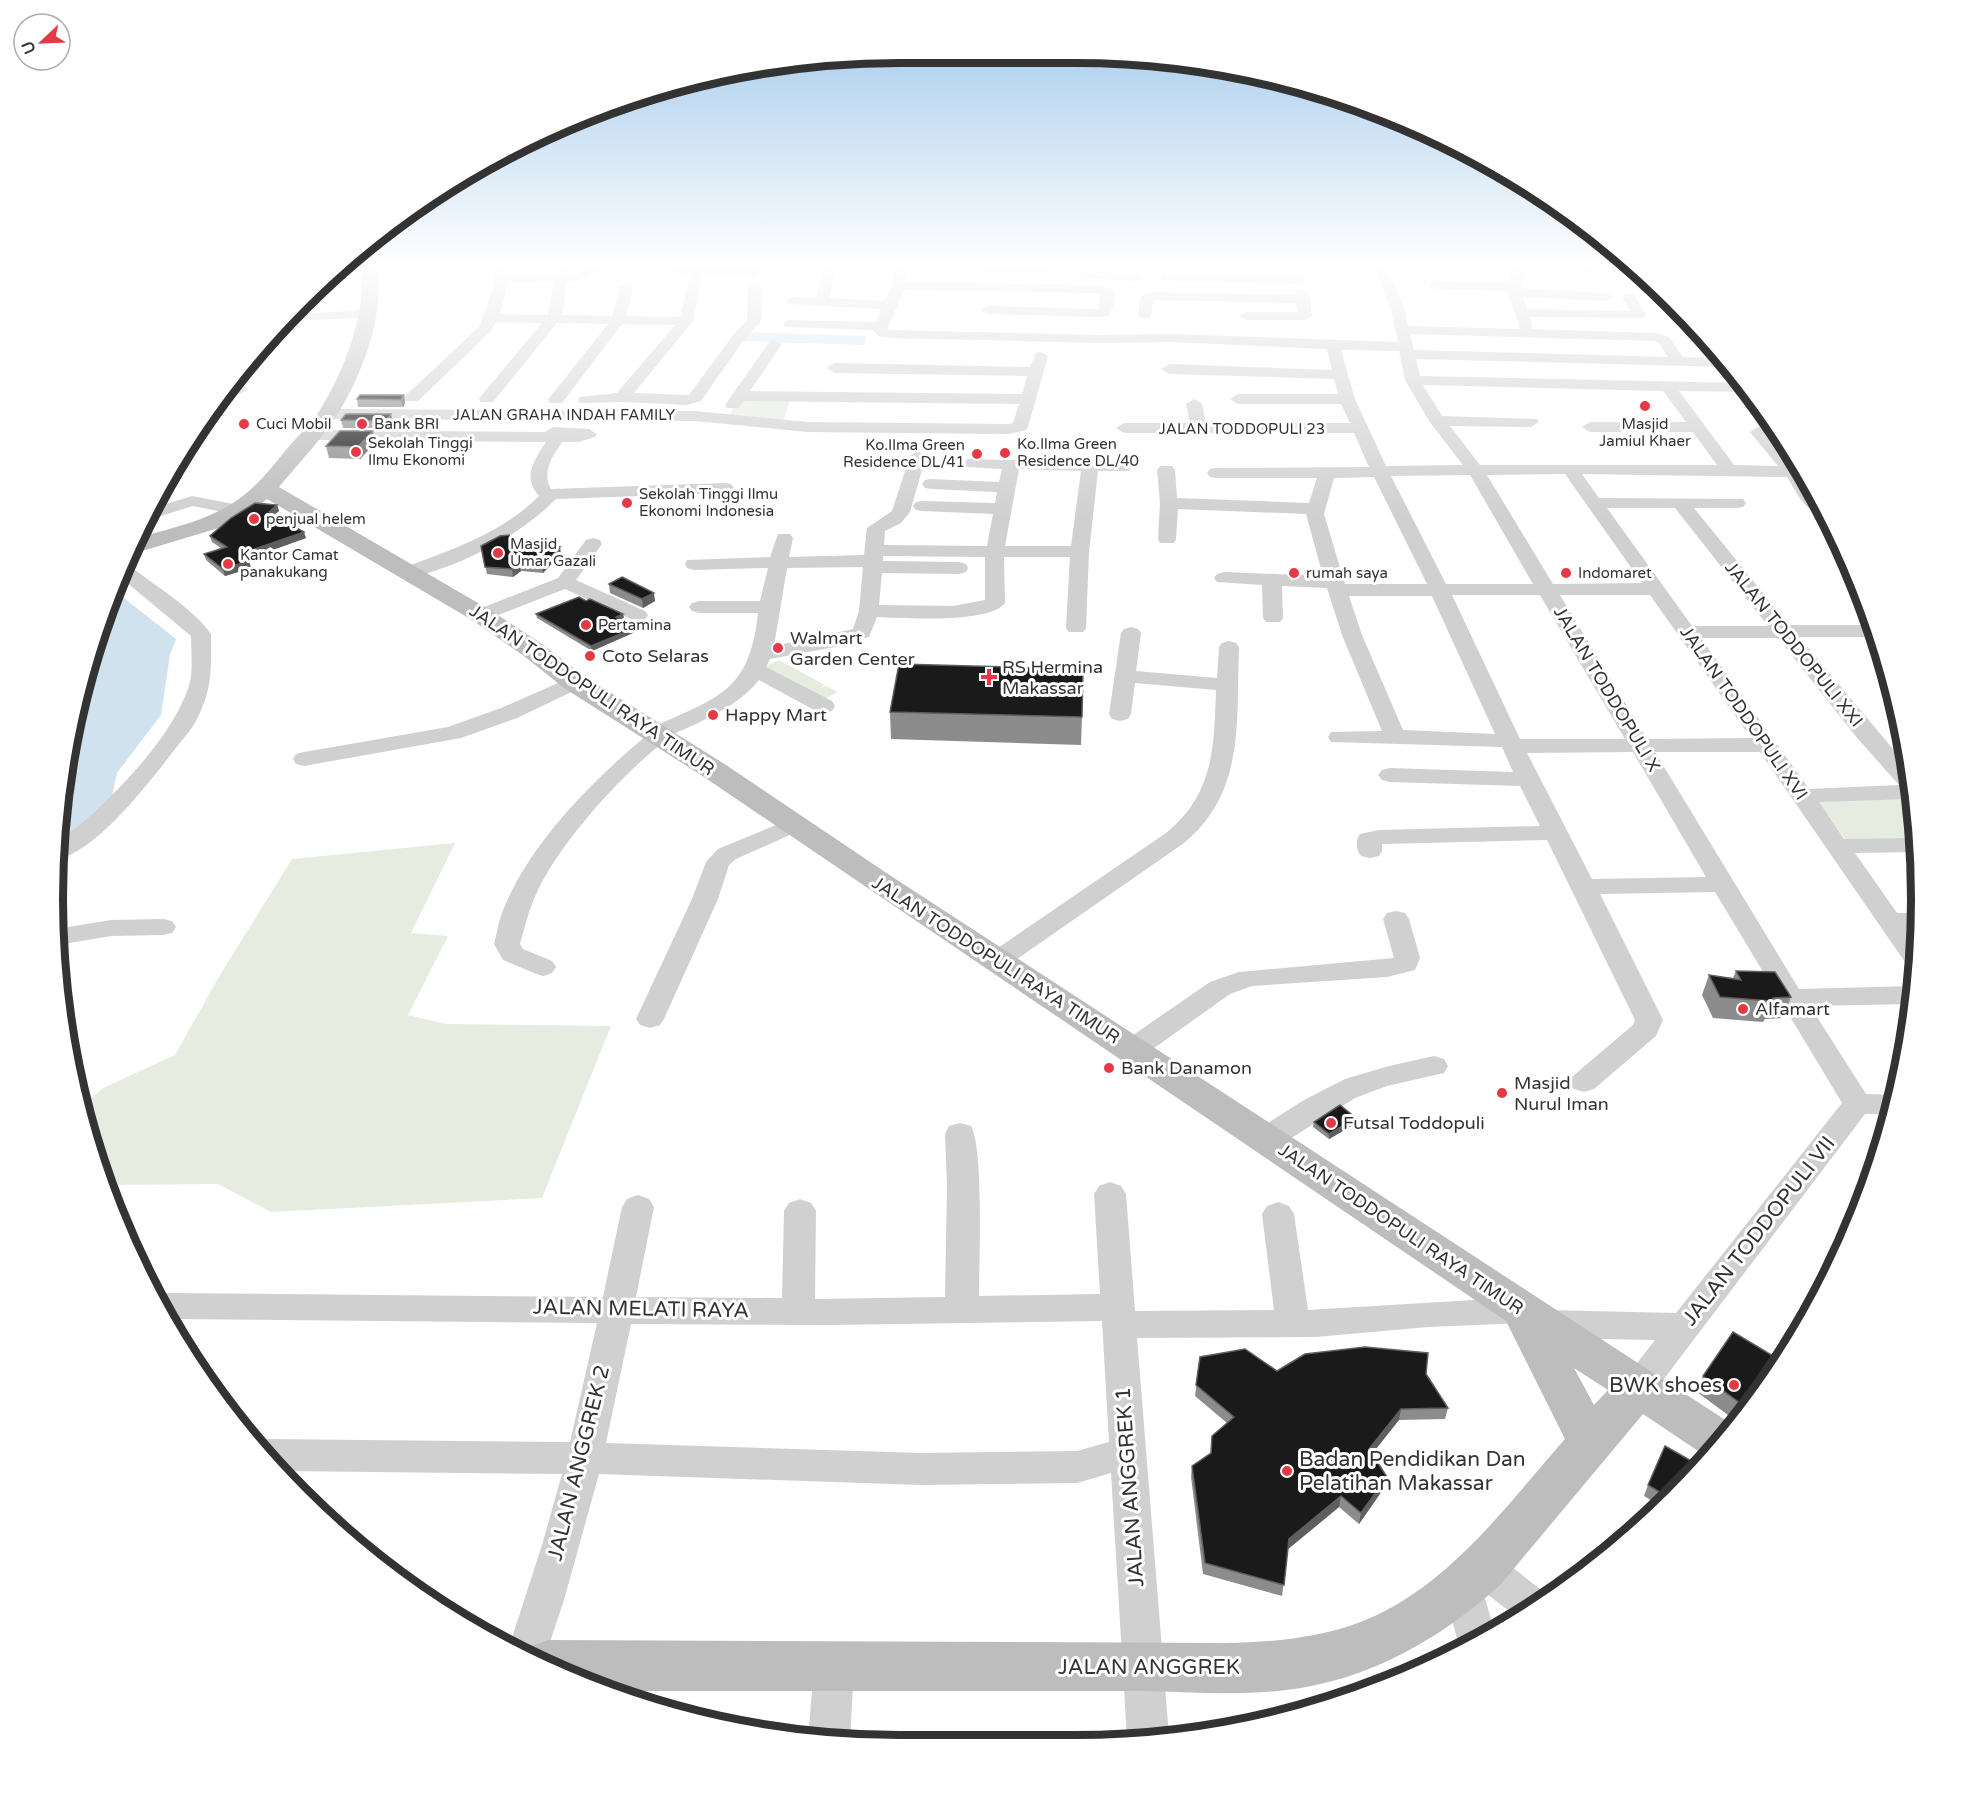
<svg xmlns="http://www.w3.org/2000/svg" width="1974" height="1798" viewBox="0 0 1974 1798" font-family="'Varela Round',sans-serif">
<rect width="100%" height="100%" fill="#fff"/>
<path fill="#e6ecdf" d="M740,396l51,1 -9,28 -55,-6z
M779,660l46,25 -6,4 7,-3 12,6 -16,8 -60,-32z
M1910,799l6,41 -71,-1 -28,-38z
M455,843l-44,90 37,3 -40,79 38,9 165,2 -69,172 -271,14 -53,-28 -112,1 -24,-78 21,-19 72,-33 42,-75 75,-121z"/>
<path fill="#cfe2ee" d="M749,332l118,4 -3,9 -123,-4z
M115,591l61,48 -6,16 -9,60 -44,58 -5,23 -52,46 16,-119 6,-8 -1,-35z"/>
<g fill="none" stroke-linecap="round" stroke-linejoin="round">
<path fill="#d0d0d0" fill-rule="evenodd" d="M494,266h13l1,9 48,-1 4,-8h13l-4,9 19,-9h53c-10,9 -29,3 -42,6 -12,2 -17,9 -32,11l-5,32 50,1 8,-29 7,-4 7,4 -8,29 54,1 10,-41 -17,-3 -1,-7 14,2 77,-2 -7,9 -5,1h-48l-10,45 -59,72 55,2 44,-60 14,-15 1,-33 7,-4 7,4 -1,34 -18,20 -42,60 -14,4 -65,-3 -42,1 -2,-3 2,-3 37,-4 58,-68 -53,-1 -60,79h-12l-2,-3 2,-3 58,-73 -51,-1 -64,79h-12l-2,-3 2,-3 61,-73 -46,-1 -6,10 -72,69h-12l-2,-3 2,-3 73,-68 14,-37zM554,282l-6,33 -48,-1 8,-31z
M824,266h13l-7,32 54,3 8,-15 2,-17 -2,-3h15l-1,16 189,3 17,3c5,10 2,20 -4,28l-5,1 -116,-3 -7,-4 7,-4 112,3 1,-15 -5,-1 -191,-3 -17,39 5,1 207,5 72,-1 227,8 -7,-31 -17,-45h13l18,45 3,15 112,3 -13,-38 -72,-2 -7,-4 7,-4 73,2 3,-10 -2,-7h13l3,7 -5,15 87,5 7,4 -7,4 -84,-4 4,12 103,2 -8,-14 2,-3h10l12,21 -2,3 -114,-1 2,12 124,4 13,4 14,20 38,1 7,9 -312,-8 4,17 322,7 7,9 -70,-1 55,74 44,1 -28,-34 8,-5h19l6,9 -12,1 26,30h2l25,47c-19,0 -28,-23 -37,-37l-205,-3 17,24 144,1 3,4 -3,4 -6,1h-43l95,117h83l2,12h-75l110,131 3,31 -93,3 25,37 71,-1 2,14 -62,1 42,60h23l-1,16h-11l9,13 -2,25 -8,-2 -147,-213h-105l144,237 114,-3 -2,18 -101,2 56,88 30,1 -6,19h-25l-214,282 -12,5 -12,-5 -6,-10 6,-10 28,-36 -109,-2 -12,-4 -5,-10 2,-3 -8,2 -95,4 -112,10 -179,1 32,398 -41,4 -1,-2 -16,-265 -34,10 -156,2 -322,-11 -35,126 -21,63 -34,-16 33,-102 20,-71 -282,-3 -25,-28 11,-4 304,3 27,-119 -424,-4 -15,-24 7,-2 438,4 19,-90 5,-8 11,-4 11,4 5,8 -18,90 146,1 2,-87 5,-8 11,-4 11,4 5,8 -1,88 130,-2 2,-111 -2,-52 4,-8 11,-3 11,3c13,24 8,137 8,170l121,-2 -6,-100 5,-8 11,-4 11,4 5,8 9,117 139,-1 -12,-96 5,-8 11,-4 11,4 5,8 14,96 215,-13 12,4 5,9 -2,3 8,-3 130,3 166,-210 -127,-211 -115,2 63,126 -7,16 -62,53 -10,3 -10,-3 -5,-7 5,-7 59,-50 2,-5 -88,-180 -165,4v7l-3,5 -9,2 -9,-2c-5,-7 -6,-15 -1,-22l19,-4 161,-4 -20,-40 -130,-4 -8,-2 -4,-5 4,-5 8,-2 123,4 -11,-25 -171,-5 -3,-5 3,-5 51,-1 -40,-96 -15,-47 -45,-2 1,32 -3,4h-14l-3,-4 -1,-33 -45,-3 -3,-4 3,-4 7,-2 99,4 -17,-62 -128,-5 -2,30 -2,4h-14l-2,-4 2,-36 -3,-33 3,-4h12l3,4 2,28 132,5 8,-25h-101l-6,-1 -3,-4 3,-4 6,-1 153,-1 -15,-34h-230l-8,-5 8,-5h66l-4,-19 8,-5 8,5 4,19h144l-9,-19h-103l-8,-5 8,-5h100l-4,-15 -165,-5 -8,-5 8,-5 163,6 -5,-21 -156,-7 -72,1 -207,-5 -14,-2 -5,-6 -88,-3 -2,-3 2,-3 5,-1 86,2 5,-13 -93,-5 -2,-3 7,-4 23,1zM1410,334l244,7 5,2 9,14 -254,-7zM1341,350l58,1 6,29 24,41 34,44 -77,1 -31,-67zM1423,385l240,6 23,31h-96l-8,5 8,5h103l24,33h-237l-30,-39 81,1 8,-5 -2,-3 -95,-3zM1565,474l77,109 -89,1 -66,-109zM1470,475l63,109h-87l-55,-108zM1374,477l53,107h-82l-21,-70 10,-36zM1607,508h68l93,118h-76zM1452,595h88l85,144h-105zM1560,595h90l101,143 -104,1zM1349,596h83l63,138 -92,-4 -41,-95zM1701,638h77l80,101 41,46 -90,4zM1633,752l73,125 -114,2 -65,-126zM1102,1321l7,121 -32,9 -156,2 -315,-10 25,-119 198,1z
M938,266h112l2,2 -7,4 -101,-1 -5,-1z
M1541,266h61l2,2 -7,4 -50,-2z
M1632,266l5,5h-12l-7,-4z
M1084,270l54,4 7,4 -7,4 -59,-5 -2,-3 2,-3z
M1168,274l132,2 7,4 -7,4 -137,-3 -2,-3 2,-3z
M1302,289l7,4 3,23 -7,4h-59l-7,-4 7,-4h52l-2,-9 -142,-3 -4,18h-10l-2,-3 2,-17 9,-6 146,3 2,-5z
M367,310l5,1 2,3 -2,3 -82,4 8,-7z
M775,340l7,4 -32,47 272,3 5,-18 -193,-3 -8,-5 8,-5 196,4 6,-14 5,-1 7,4 -20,71 -2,3 -17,4 -202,-2 -112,-11 -367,-2 -8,-5 8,-5 367,2 112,11 202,2 4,-1 6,-19 -275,-3 -5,7h-12l-2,-3 2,-3 43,-61z
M228,384l17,2 3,3 -8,5 -18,-2z
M553,427l36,2 8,5 -2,3 -17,5h-16c-9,14 -21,30 -11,47l174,-6 6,1 3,4 -3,4 -6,1 -169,6c-38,38 -93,66 -146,79l-7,-2 -3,-4 3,-4c49,-19 98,-34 136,-72 -17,-19 -5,-36 7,-54l-236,-2 -8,-5 8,-5 235,2z
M918,451l8,5 -16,56 -9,11 -16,8 -1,14 103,1 6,-32 -71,-3 -6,-1 -3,-4 3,-4 6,-1 73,2 2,-11 -66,-3 -6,-1 -3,-4 3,-4 6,-1 68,3 3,-13 -35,-2 -2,-4 2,-4 162,4 2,4 -2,4h-31l-9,81 -3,76 -3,4h-14l-3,-4 4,-71h-66l1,46c-15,21 -103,15 -128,14l-8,20 -34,10 -65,12 -4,8 66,34 3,5 -3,5 -8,2 -8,-2 -57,-31c-17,21 -39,32 -63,44 -8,4 -18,7 -25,12 -46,35 -109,103 -134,156 -8,17 -12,34 -17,52l3,5 29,12 4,6 -4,6 -9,3 -9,-3 -31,-13 -9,-16c3,-10 4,-21 8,-31 26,-68 90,-132 145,-178l2,-6c67,-32 100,-34 109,-116h-59l-7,-2 -3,-4 3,-4 7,-2h61l8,-33 -74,2 -7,-2 -2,-4 2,-4 83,-3 8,-23h12l3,4 -4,19 75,-2 3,-27 25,-17 18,-55zM1019,469l62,2 -10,75h-66zM883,556l102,1v43l-32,6 -74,-1 3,-32 77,1 7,-2 2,-4 -2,-4 -7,-2 -76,-1zM863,567l-4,44 -6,18 -79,17 13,-78z
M192,496l52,10 3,4 -3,4 -6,1 -45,-9 -51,16 7,-13z
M593,538l7,2 2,4 -26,36 69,31 3,4 -3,4h-14l-66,-30 -77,30h-14l-3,-4 3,-4 84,-33 28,-38z
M125,565l5,1c24,19 64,43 81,68 0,33 2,54 -14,85 -6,12 -17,23 -25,34 -24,31 -75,97 -113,106l1,-19c46,-34 115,-103 130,-158 3,-14 1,-32 1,-46l-71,-59z
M1131,627l7,2 3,4 -5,38 81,7 2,-31 3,-4 7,-2 7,2 3,4c-3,73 7,145 -55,196l-177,123 -9,2 -9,-2 -4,-6 4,-6 177,-121c48,-39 48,-86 50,-143l-81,-7 -4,31 -3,5 -8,2 -8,-2 -3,-5 12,-81 3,-4z
M574,676l8,1 3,5 -3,5 -65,31 -56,20 -157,28 -8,-2 -3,-5 3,-5 8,-2 144,-25 53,-19z
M793,818l8,2 4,5 -4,5 -65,29 -7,6 -11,34 -54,120 -4,6 -10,3 -10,-3 -4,-6 56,-120 14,-37 12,-13z
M1396,911l9,2 4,6 11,39 -5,12 -28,7 -135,9 -22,8 -87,62 -10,3 -10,-3 -4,-7 4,-7 87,-60 29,-10 155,-14 -11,-39 4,-6z
M163,919l9,2 4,6 -4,6 -9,2 -52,1 -54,9 -1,-16 55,-9z
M1434,1056l10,3 4,7 -4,7 -57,13 -32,12 -78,49 -11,3 -11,-3 -4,-8 4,-8 49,-31 41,-21 44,-13z
M1483,1550l14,5 54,43 -33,20 -35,-27 11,39 -34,19 -17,-61 6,-13 16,-4 -1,-3 5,-13z
M834,1648l14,6 6,14 -4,71h-42l6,-71 6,-14z"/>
<path fill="#bdbdbd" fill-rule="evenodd" d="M360,266h16c11,45 -15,111 -39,149 -16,25 -39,49 -58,72l211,123 52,34 42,32 142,89 162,109 845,551 -26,32 -64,-43 -142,170c-60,55 -134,97 -215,106 -48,6 -96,2 -143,1h-537l-80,-36 3,-8 19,-7 677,3c44,-1 88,-4 130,-19 90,-32 149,-116 210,-185l-59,-118 -802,-544 -140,-89 -40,-32 -52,-36 -205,-121 -20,16 -25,12 -93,28 5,-16c33,-10 70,-17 99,-36 21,-13 36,-32 52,-52 10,-12 23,-24 33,-38 24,-37 51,-103 42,-147zM1574,1368l34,22 -14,15z"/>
</g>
<path fill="#8c8c8c" d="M404,395l1,8 -2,4h-45l-1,-8z
M346,414l47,8 -5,6h-45l-2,-8z
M375,443l-15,16 -31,-1 -3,-12z
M277,505l2,6 -5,4 32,23 -60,21 3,2 2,7 -26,8 -19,-16 -2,-6 17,-6 -9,-6 -2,-6z
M512,544l49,10 -18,19 -22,-2 -8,6 -26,-3 -6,-28z
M609,584l46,17 -12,7 -33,-15z
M536,614h87l1,4 -4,2 15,8v4l-43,19 -55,-33z
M890,712l192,5 -1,28 -190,-6z
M1736,971l55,26 -8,21 -18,1 -2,3 -50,-4 -11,-23 7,-20 24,3z
M1314,1122l41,2 -26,15 -16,-12z
M1200,1357l77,14 149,3 22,34 -3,11 -46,1 -27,34 12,34 -25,36 -20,-17 -51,42 -6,47 -79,-22 -12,-97 1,-11 19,-12 1,-18 15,-13 -32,-27z
M1779,1369l-43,52 -39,-29 6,-16z
M1648,1485l26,12 -12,10 -18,-11z"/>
<path fill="#5f5f5f" d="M404,395l1,8 -2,4 -2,-7z
M391,414l2,8 -5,6 -2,-7z
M373,431l2,12 -15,16 -2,-12z
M277,505l2,6 -9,7 -1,-6z
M304,532l2,6 -64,23 -2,-7z
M560,547l1,7 -18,19 -1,-7z
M249,561l2,7 -26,8 -2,-7z
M519,564l2,7 -8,6 -1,-8z
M654,593l1,8 -12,7 -1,-9z
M623,614l1,4 -7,4 -1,-5z
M635,628v4l-43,19 -1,-5z
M1356,1118l-1,6 -26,15v-5z
M1401,1409l-2,11 -32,40 2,-11z
M1387,1477l-3,11 -25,36 2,-11z
M1341,1496l-2,11 -52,43 2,-11z"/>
<path fill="#1a1a1a" stroke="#5f5f5f" stroke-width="1.5" d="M360,395h44l-3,5 -44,-1z
M346,414h45l-5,7 -45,-1z
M340,431h33l-15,16 -32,-1z
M255,503l22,2 -8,7 35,20 -64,22 9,7 -26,8 -19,-15 23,-7 -17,-11 21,-18z
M509,535l3,9 48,3 -18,19 -23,-2 -7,5 -27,-2 -4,-21 19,-10z
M622,577l32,16 -12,6 -33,-15z
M579,597l7,4 4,-2 33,15 -7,3 19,11 -44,18 -55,-32z
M899,664l184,5 -1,48 -192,-5z
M1736,971l39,1 16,25 -18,1 -2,3 -51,-4 -11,-22 32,5z
M1340,1105l16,13 -27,16 -15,-12z
M1733,1332l50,30 -4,7 -32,39 -44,-32z
M1365,1347l63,6 -2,21 22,34 -47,1 -32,40 18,28 -26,36 -20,-17 -52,43 -5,46 -79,-22 -13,-97 19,-13 1,-17 22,-19 -38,-32 4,-28 45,-8 32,22 28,-17z
M1665,1446l35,20 -29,33 -23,-14z"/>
<linearGradient id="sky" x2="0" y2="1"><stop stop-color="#9ec6ea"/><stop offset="0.51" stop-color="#fff"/><stop offset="1" stop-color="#fff" stop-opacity="0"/></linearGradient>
<rect width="1974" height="518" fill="url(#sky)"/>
<g fill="#e63946" stroke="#fff" stroke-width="2">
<circle cx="1645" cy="406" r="6"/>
<circle cx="244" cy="424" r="6"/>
<circle cx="362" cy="424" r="6"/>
<circle cx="356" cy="452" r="6"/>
<circle cx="1005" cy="453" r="6"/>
<circle cx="977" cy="454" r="6"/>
<circle cx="627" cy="503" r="6"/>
<circle cx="254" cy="519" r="6"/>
<circle cx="498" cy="553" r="6"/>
<circle cx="228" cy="564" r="6"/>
<circle cx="1294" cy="573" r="6"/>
<circle cx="1566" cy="573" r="6"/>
<circle cx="586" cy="625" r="6"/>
<circle cx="778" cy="648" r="6"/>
<circle cx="590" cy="656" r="6"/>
<path d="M986 668h6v6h6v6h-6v6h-6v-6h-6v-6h6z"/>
<circle cx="713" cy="715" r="6"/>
<circle cx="1743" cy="1009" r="6"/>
<circle cx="1109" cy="1068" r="6"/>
<circle cx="1502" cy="1093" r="6"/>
<circle cx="1331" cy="1123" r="6"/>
<circle cx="1734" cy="1385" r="6"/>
<circle cx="1287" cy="1471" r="6"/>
</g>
<g text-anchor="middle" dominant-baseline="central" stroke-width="6" stroke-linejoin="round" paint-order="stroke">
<g font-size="15" fill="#333" stroke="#fff">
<text x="564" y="415">JALAN GRAHA INDAH FAMILY</text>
<text x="1242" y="429">JALAN TODDOPULI 23</text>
</g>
<g font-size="15" fill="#333" stroke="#fff" text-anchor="start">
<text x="256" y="424">Cuci Mobil</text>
<text x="374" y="424">Bank BRI</text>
<text x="1645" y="424" text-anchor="middle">Masjid<tspan x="1645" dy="17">Jamiul Khaer</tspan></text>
<text x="368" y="443">Sekolah Tinggi<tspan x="368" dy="17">Ilmu Ekonomi</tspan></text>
<text x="1017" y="444">Ko.Ilma Green<tspan x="1017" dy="17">Residence DL/40</tspan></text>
<text x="965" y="445" text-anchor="end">Ko.Ilma Green<tspan x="965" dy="17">Residence DL/41</tspan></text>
<text x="639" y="494">Sekolah Tinggi Ilmu<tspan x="639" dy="17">Ekonomi Indonesia</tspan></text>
<text x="266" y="519">penjual helem</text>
<text x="510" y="544">Masjid<tspan x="510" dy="17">Umar Gazali</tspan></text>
<text x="240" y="555">Kantor Camat<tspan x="240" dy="17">panakukang</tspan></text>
<text x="1306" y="573">rumah saya</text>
<text x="1578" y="573">Indomaret</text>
<text x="598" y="625">Pertamina</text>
</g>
<g font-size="18" fill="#333" stroke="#fff" text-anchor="start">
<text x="790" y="638">Walmart<tspan x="790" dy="21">Garden Center</tspan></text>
<text x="602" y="656">Coto Selaras</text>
<text x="1002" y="667">RS Hermina<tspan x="1002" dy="21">Makassar</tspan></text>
<text x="725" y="715">Happy Mart</text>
<text x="1755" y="1009">Alfamart</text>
<text x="1121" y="1068">Bank Danamon</text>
<text x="1514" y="1083">Masjid<tspan x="1514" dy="21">Nurul Iman</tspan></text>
<text x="1343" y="1123">Futsal Toddopuli</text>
</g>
<g font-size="18" fill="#333" stroke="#fff">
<text transform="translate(1794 644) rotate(51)">JALAN TODDOPULI XXI</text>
<text transform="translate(1607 689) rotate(59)">JALAN TODDOPULI X</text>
<text transform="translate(592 690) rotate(34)">JALAN TODDOPULI RAYA TIMUR</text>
<text transform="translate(1744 713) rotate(55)">JALAN TODDOPULI XVI</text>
<text transform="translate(996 960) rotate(33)">JALAN TODDOPULI RAYA TIMUR</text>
<text transform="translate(1401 1229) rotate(34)">JALAN TODDOPULI RAYA TIMUR</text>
</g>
<g font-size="21" fill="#333" stroke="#fff">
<text transform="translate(1759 1231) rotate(-52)">JALAN TODDOPULI VII</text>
<text transform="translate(641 1309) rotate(1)">JALAN MELATI RAYA</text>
<text transform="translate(579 1463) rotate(-76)">JALAN ANGGREK 2</text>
<text transform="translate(1130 1487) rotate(-94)">JALAN ANGGREK 1</text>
<text x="1149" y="1667">JALAN ANGGREK</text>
</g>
<g font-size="21" fill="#333" stroke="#fff" text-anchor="end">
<text x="1722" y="1385">BWK shoes</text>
<text x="1299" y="1459" text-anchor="start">Badan Pendidikan Dan<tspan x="1299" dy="24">Pelatihan Makassar</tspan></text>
</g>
</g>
<path d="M0 0H1974V1798H0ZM899 63H1075A836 836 0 0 1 1911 899V899A836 836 0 0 1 1075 1735H899A836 836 0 0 1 63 899V899A836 836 0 0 1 899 63Z" fill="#fff" fill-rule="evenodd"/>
<path fill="none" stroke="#333" stroke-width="8" d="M899 63H1075A836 836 0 0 1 1911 899V899A836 836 0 0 1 1075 1735H899A836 836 0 0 1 63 899V899A836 836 0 0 1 899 63Z"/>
<g transform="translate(42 42) rotate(247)"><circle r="28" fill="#ffffff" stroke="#adadad" stroke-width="1.5"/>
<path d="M0-4.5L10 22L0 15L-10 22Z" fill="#e63946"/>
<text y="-9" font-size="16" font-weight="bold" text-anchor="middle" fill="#333333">U</text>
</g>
</svg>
